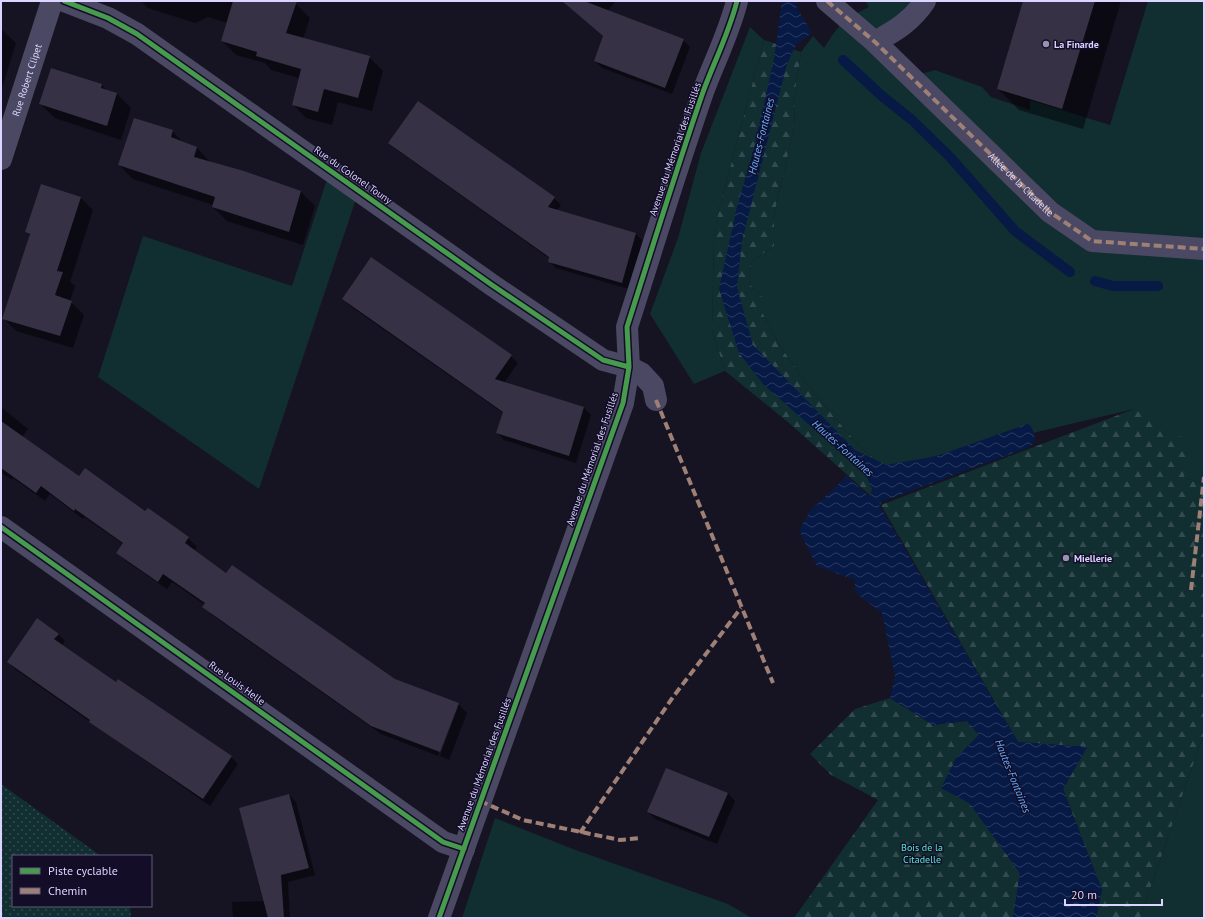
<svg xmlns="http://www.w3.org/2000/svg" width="1205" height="919" viewBox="0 0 1205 919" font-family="'PT Sans',sans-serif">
<defs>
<pattern id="forest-firs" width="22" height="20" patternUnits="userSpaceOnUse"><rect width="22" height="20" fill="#112e31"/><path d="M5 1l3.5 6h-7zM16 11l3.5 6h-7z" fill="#334b50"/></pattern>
<pattern id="garden-dots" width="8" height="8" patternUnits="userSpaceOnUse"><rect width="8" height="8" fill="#112e31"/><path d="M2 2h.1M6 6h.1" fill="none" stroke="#334b50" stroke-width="1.8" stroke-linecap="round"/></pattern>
<pattern id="water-waves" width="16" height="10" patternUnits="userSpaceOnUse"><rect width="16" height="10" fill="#071a45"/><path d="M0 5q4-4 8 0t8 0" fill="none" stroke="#2b3a61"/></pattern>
</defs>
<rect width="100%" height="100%" fill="#161322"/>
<path fill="#112e31" d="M865,1h60l-50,41 35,35 25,-7 47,17 9,10 39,13v-10l80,25 38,-124h56v482l-20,-5 -50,-69 -248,59 -27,-22 -46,-54 -33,-46 -18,-34v-16l-13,-12 2,-22 23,-16v-31l20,-86 1,-38 6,-39 12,-16 11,12c16,-25 18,-28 45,-41z
M750,27l14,13 -46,173 -4,27 -2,90 13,41 -31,13 -44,-70 28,-76 23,-85z
M330,170l29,20 -100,299 -161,-112 45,-141 149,50z
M1204,733v185h-64z
M495,818l78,31 155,55 24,14h-290z"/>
<path fill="url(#forest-firs)" d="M764,40l37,12 -6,39 -1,38 -20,86v31l-23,16 -2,22 13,12v16l18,34 33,46 46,54 27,22 -5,37 253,-96 55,33 -5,36 20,5v250l-64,185h-44l6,-28 -39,-101 24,-42 -69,-5 -137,-237 -92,-82 -64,-52 -13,-41 2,-90 4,-27z
M890,698l43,27 34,-4 12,14 -23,23 -14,30 27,14 51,71 -7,45h-219l84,-118 -47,-25 -21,-21 45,-45z"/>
<path fill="url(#garden-dots)" d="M1,784l100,72h-88v50h117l1,12h-130z"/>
<path fill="url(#water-waves)" d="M782,1h16l-2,5 16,27 -16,12 -9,19 -45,177 -5,46 16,58 102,105 31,15 51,-9 90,-32 3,1c3,5 6,12 4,18l-7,5 -149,55 140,239 69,5 -24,42 39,101 -6,28h-83l7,-45 -51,-70 -28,-15 15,-30 23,-23 -12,-14 -34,4 -43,-27 5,-22 -13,-63 -27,-21v-12l-38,-14 -18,-35 10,-19 38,-36 23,21 2,-8 -6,-14 -102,-90 -25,-32 -20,-64 18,-82 17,-59 20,-89z"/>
<path fill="#0007" d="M141,1h145l10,3 14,14 -7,21 66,18 14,14 -11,40 -34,-9 -6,23 -26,-7 -13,-14 6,-26 -28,-8 -6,-7 -29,-8 -14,-14 5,-18 -19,-6 -13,6 -47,-15z
M563,1h53l-9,10 76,29 7,7 -18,47 -70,-26 -7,-7 9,-24z
M1024,1h97l-38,128 -64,-19 -21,-21z
M1,29l15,14 -15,48z
M102,85l5,6 10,3 14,14 -10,32 -66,-22 -15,-14z
M172,131l12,12 13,5 14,15 90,29 14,14 -12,39 -76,-24 -14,-14v-2l-80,-26 -14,-14z
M390,143l164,55 7,7 -4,6 79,23 7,7 -14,48 -73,-21 -7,-7 1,-2 -153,-109z
M80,197l13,13 -23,72 5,4 -5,15 14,14 -11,33 -57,-17 -13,-13 27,-82 -4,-4z
M343,299l168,57 7,7 -14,20 80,25 7,7 -15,48 -72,-23 -7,-7 6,-20 -153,-107z
M1,407l27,22 -6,8 57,41 67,34 42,26 9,9 -3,4 32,23 169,106 63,24 9,9 -18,47 -9,-4 18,-49h-2l-18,49 -57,-22 -169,-119 -8,-8 1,-2 -33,-23 -5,7 -41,-28 -8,-9 5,-8 -39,-27 -1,2 -33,-25 -5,7 -32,-23 -1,2 -11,-7z
M58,634l7,7 -4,5 55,37 3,-3 112,77 7,7 -28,42 -195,-137 -7,-7z
M728,793l7,8 -18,43 -62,-25 -7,-7z
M289,795l7,7 19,73 -27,7 2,36h-57l-1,-16 32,-1z"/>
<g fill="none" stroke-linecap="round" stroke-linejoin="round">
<path stroke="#071a45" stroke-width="10" d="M843,60l39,36 30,24 39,38 64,73 55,41
M1095,281l18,5h45"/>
</g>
<path fill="#363144" d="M233,1h64l-11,32 84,23 -12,42 -34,-9 -6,23 -26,-7 9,-36 -45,-13 1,-4 -36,-11z
M562,1h22l100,38 -19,49 -71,-27 9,-25z
M1023,1h72l-33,108 -65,-20z
M51,68l51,16 -1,4 16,5 -10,33 -68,-22z
M418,101l137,96 -7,10 88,26 -14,50 -74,-21 1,-5 -161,-114z
M134,118l39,12 -2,7 26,10 -3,10 50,14 57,20 -12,41 -77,-25 3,-10 -97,-32z
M41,184l40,13 -24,74 6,1 -8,23 17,6 -12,35 -58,-17 28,-85 -5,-2z
M371,257l141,98 -17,24 89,28 -15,49 -73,-23 7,-21 -161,-113z
M1,421l78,55 6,-8 60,43 3,-3 41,29 -4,6 41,30 6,-8 163,114 64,24 -19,49 -69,-26 -169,-119 3,-4 -42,-29 -5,8 -42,-29 7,-10 -48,-34 -1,2 -33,-25 -5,7 -35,-25z
M37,618l22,16 -5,5 62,43 2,-3 114,77 -29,43 -114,-77 1,-2 -83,-58z
M666,768l62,25 -19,44 -62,-25z
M289,794l20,74 -28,7 3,43h-16l-29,-110z"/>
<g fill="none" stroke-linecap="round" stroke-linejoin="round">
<g stroke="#4a4863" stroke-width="22">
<path d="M64,1l44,17 29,16 355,251 111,75 26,7 12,6 12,13 3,14"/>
<path id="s1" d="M827,1l48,41 175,170 42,29 112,8"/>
<path d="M875,42c20,-11 37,-21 50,-41"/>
<path id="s2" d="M1,159l51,-158"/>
<path d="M1,527l442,315 21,7"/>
<path d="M439,918l184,-515 6,-36 -2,-40c25,-78 49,-157 76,-235 11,-30 26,-59 34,-91"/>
</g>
<path stroke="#9e8076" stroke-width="4" stroke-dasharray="8 4" stroke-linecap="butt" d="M827,1l48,41 175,170 42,29 112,8
M656,400l117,283
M1191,590l13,-113
M480,801l43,19 97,20 20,-2
M580,833l93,-136 68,-89"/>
<g stroke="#130d28" stroke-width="8">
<path id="cycleway" d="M64,1l44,17 29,16 355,251 111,75 26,7
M1,527l442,315 21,7
M439,918l184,-515 6,-36 -2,-40c25,-78 49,-157 76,-235 11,-30 26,-59 34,-91"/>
</g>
<use href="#cycleway" stroke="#469c4c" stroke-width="5"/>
</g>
<g fill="#9791b2" stroke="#130d28" stroke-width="1.5">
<circle cx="1046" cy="44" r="4"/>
<circle cx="1066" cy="558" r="4"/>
</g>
<g text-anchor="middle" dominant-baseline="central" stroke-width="3" stroke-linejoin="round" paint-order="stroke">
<g font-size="10" font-weight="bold" fill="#dcd5ff" stroke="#130d28" text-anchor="start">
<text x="1054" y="44">La Finarde</text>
<text x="1074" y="558">Miellerie</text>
</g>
<g font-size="10" fill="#dcd5ff" stroke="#130d28">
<text stroke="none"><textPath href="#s2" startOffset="83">Rue Robert Clipet</textPath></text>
<text transform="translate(675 149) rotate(-71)">Avenue du Mémorial des Fusillés</text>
<text transform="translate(353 175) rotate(35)">Rue du Colonel Touny</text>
<text stroke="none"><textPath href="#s1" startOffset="267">Allée de la Citadelle</textPath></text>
<text transform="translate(592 459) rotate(-71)">Avenue du Mémorial des Fusillés</text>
<text transform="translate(237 683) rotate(36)">Rue Louis Helle</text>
<text transform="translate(484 764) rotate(-70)">Avenue du Mémorial des Fusillés</text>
</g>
<g font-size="10" fill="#55ebcd" stroke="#130d28">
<text x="922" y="847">Bois de la<tspan x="922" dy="12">Citadelle</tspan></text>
</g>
<g font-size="11" font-style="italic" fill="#63aeff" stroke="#130d28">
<text transform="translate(761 136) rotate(-76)">Hautes-Fontaines</text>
<text transform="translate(843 448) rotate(42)">Hautes-Fontaines</text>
<text transform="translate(1013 776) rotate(68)">Hautes-Fontaines</text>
</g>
</g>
<rect width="1205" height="919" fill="none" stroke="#dcd5ff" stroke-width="4"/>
<rect x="12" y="855" width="140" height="52" fill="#130d28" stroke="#635d7e"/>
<rect x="20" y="868" width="20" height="6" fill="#469c4c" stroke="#635d7e"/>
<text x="48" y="875" font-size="12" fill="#dcd5ff">Piste cyclable</text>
<rect x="20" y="888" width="20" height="6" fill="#9e8076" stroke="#635d7e"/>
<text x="48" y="895" font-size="12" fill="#dcd5ff">Chemin</text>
<path d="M1065 899v6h97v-6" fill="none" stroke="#dcd5ff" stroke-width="2"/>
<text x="1071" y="899" font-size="12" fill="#dcd5ff" stroke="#130d28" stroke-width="3" paint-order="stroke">20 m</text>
</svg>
